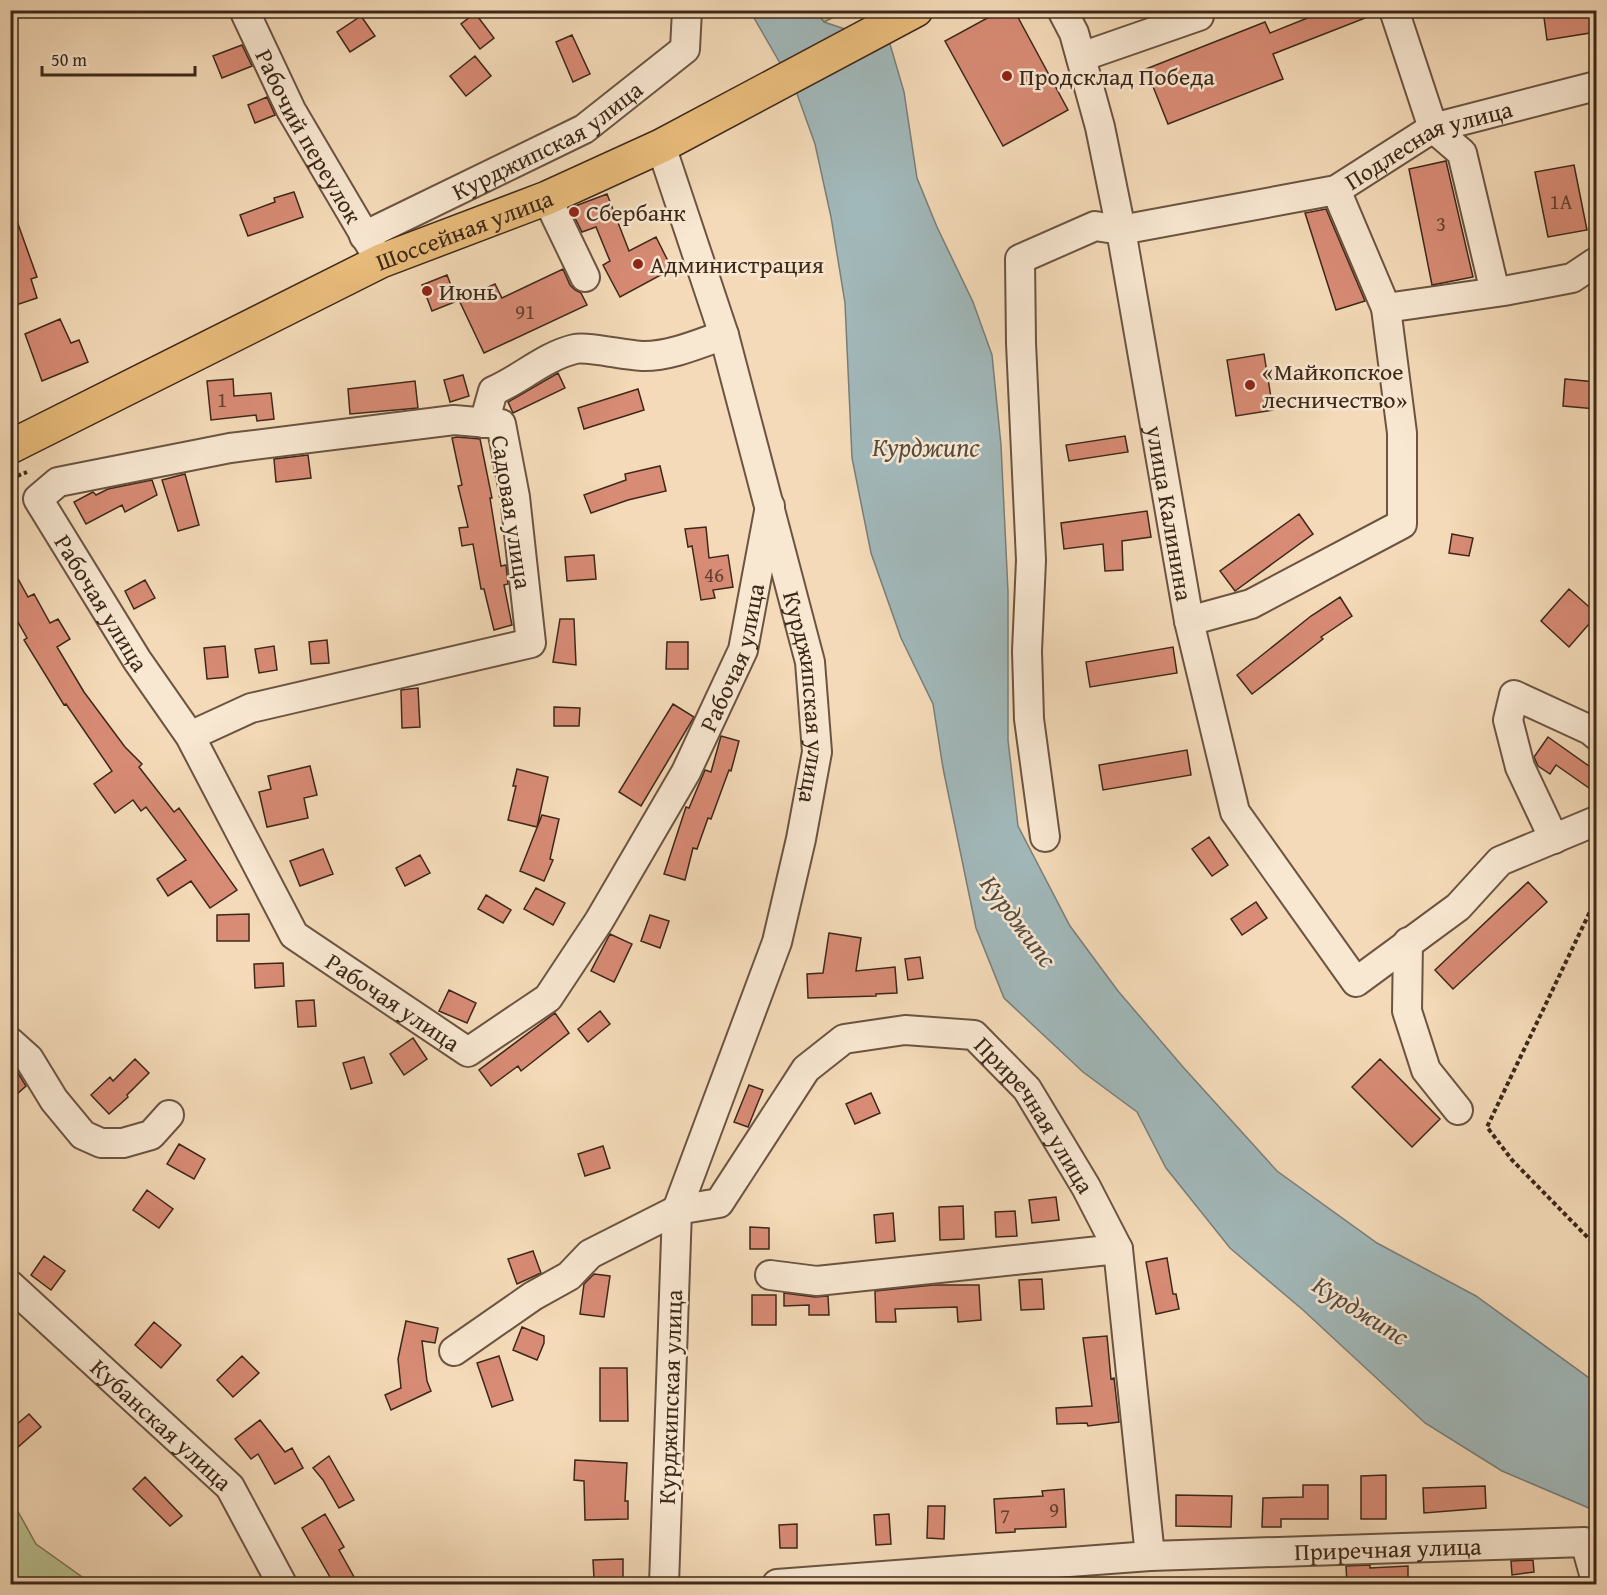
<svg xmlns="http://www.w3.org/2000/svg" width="1607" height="1595" viewBox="0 0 1607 1595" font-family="'Gentium Book Plus',serif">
<rect width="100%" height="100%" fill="#f4dab8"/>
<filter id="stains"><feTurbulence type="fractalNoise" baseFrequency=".00333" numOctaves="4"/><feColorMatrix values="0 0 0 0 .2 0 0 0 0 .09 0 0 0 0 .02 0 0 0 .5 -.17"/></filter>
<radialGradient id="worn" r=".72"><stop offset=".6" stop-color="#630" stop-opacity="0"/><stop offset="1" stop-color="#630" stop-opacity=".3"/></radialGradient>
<path fill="#bac090" stroke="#7c7454" stroke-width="1.5" d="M815,11h31l-22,11z
M11,1499l25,45 56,40h-81z"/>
<path fill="#a1b8ba" stroke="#797e7a" stroke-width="1.5" d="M750,11h65l9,11 66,22 14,48 13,86 20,49 36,75 19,53 9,90 7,147v148l10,86 52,100 48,65 65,76 94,104 100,72 99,53 120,87v128l-94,-40 -77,-48 -122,-113 -73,-62 -64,-80 -29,-56 -54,-40 -79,-74 -28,-70 -33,-160 -10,-64 -32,-66 -30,-85 -19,-95 -7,-155 -14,-86 -16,-73 -19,-53z"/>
<path fill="#d88b75" stroke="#3d2819" stroke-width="1.5" d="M1002,10h12l54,100 -65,36 -58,-105z
M1313,10h65v3l-105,41 10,25 -115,45 -22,-55 119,-47 5,11 45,-18z
M1543,10h53v22l-49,8z
M475,13l19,25 -14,11 -19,-25z
M361,16l14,20 -25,16 -13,-20z
M572,35l18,39 -17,8 -17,-40z
M242,45l10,21 -30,12 -9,-22z
M475,56l16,20 -25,20 -16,-20z
M267,97l8,18 -20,8 -7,-18z
M1446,161l27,116 -41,8 -23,-116z
M1574,165l13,65 -39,7 -13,-65z
M294,192l9,25 -55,19 -8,-21 35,-13 -1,-4z
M607,194l22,57 27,-14 16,32 -52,28 -17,-32 7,-4 -14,-34 -14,5 -12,-24z
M1326,209l39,92 -29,9 -31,-97z
M10,210h3l24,67 -6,2 6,19 -27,9z
M563,269l7,16 5,5 6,3 6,12 -103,48 -25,-53 36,-16 7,14z
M447,275l10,26 -25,10 -10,-26z
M60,319l11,24 8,-3 9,22 -46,19 -17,-47z
M1264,354l9,56 -37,6 -9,-56z
M558,373l7,15 -52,25 -5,-11z
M463,375l6,21 -19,6 -6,-22z
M233,379l1,17 37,-3 3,26 -17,2 -1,-6 -45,5 -4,-39z
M1565,379l31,3v27l-33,-3z
M415,381l3,27 -68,6 -2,-25z
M638,389l6,21 -60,19 -6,-21z
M1125,436l3,16 -59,9 -3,-16z
M457,437l23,2 12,59h-2l11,68 5,-1 2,19 -4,1 8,40 -18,5 -10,-41h-3l-8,-45 -11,2 -3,-18 9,-1 -10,-41 4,-1 -10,-47z
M308,455l3,23 -35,4 -2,-23z
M660,466l6,25 -38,9 -37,13 -7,-18 42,-15 -1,-6z
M185,474l14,51 -21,6 -16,-51z
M152,480l5,15 -32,17 -3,-7 -36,19 -12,-22 19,-10 3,3 12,-6z
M1147,511l4,26 -29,4 1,29 -18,1 -2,-27 -39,5 -3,-26z
M1299,514l14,20 -78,57 -15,-20z
M706,527l3,31 19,-3 5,32 -20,3 2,8 -14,2 -9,-54 -4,1 -3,-18z
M1452,534l21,4 -4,18 -20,-3z
M594,555l2,24 -29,2 -2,-24z
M10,564l18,33 6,-3 16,29 8,-4 12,20 -13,8 27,45 41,55 17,17 -3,3 35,45 5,-4 58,82 -27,18 -19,-27 -23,15 -11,-17 29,-19 -40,-53 -5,4 -8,-11 -18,13 -21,-29 18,-13 -46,-67 -2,1 -40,-65 3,-2 -17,-30z
M145,580l10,18 -21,11 -9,-18z
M1569,589l27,24v3l-27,31 -28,-26z
M1340,597l12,19 -31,21 2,2 -71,55 -15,-19 74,-59z
M560,619h14l2,46 -23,-3z
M327,640l2,23 -18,1 -2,-22z
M667,642h21v27h-22z
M225,646l3,31 -21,2 -3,-31z
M274,646l3,24 -18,3 -4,-24z
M1173,647l4,26 -87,14 -4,-25z
M418,688l2,39 -18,1 -1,-38z
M673,704l21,13 -53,89 -22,-14z
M554,707l26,1 -1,18h-25z
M721,736l18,5 -8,30 -2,-1 -18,49 -3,-1 -11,31 -4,-1 -8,32 -21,-6 22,-67 3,1 16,-38 6,2z
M1548,737l48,34v6l-7,11 -33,-23 -6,9 -12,-8 -4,-9z
M1187,750l4,25 -88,15 -4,-25z
M310,766l7,29 -13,3 4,20 -41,9 -8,-35 12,-3 -3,-13z
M517,769l31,8 -11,50 -29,-7 8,-34h-3z
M542,815l17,4 -9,40 3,1 -9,21 -24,-10z
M1209,837l19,28 -16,11 -20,-27z
M323,849l10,25 -33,12 -10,-25z
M420,855l10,18 -25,13 -9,-18z
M1528,882l19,20 -94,87 -18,-19z
M536,888l29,15 -12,22 -29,-16z
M486,895l25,15 -8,13 -25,-14z
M1256,902l11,16 -25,17 -11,-16z
M249,914v27h-32v-26z
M650,915l19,6 -9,27 -19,-7z
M829,933l32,5 -5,33 39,-4 2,26 -21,1v2l-68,2 -1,-24 16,-1z
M610,934l22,10 -18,38 -23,-11z
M920,957l3,21 -15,2 -3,-21z
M283,963l1,23 -29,2 -1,-24z
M449,990l27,13 -9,20 -28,-12z
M314,1000l2,26 -18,1 -2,-26z
M600,1011l10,13 -22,18 -10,-13z
M555,1013l14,20 -48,38 -3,-5 -27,20 -12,-16z
M413,1038l14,21 -23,16 -14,-21z
M364,1057l8,26 -21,6 -8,-26z
M135,1059l14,14 -22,22 1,2 -19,17 -18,-19 19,-18 3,4z
M1380,1059l60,60 -28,28 -60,-60z
M10,1065l6,5 10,16 -16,14z
M749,1085l14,5 -15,37 -14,-5z
M871,1093l9,20 -25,11 -9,-20z
M179,1144l26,15 -11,20 -27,-15z
M603,1146l7,22 -25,8 -7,-22z
M147,1190l26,19 -14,19 -26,-18z
M1056,1197l3,23 -27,3 -3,-23z
M963,1206l1,33 -24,1 -1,-33z
M1015,1211l2,25 -21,1 -1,-25z
M893,1213l2,28 -19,2 -2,-28z
M750,1227l19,1v21h-19z
M533,1251l8,22 -24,11 -9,-25z
M44,1256l21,15 -14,19 -20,-15z
M1167,1258l6,36h3l3,15 -23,5 -10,-52z
M594,1274l16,2 -6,41 -24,-3 4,-30z
M1042,1279l2,30 -23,1 -2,-30z
M933,1285h46l2,35 -23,2 -1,-15 -62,2 1,13h-20l-1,-31z
M784,1293l31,4 13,-1 1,19h-20v-10l-25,1z
M752,1295h24v30h-24z
M406,1321l32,7 -3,15 -13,-2 5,40 4,10 -40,19 -6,-15 16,-7 -3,-29z
M154,1322l27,23 -20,23 -26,-23z
M522,1327l22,9v7l-7,17 -24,-10z
M1107,1336l4,43 3,-1 5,44 -31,4 -1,-3 -30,1 -1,-16 36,-2 -9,-68z
M242,1356l17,17 -26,24 -16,-17z
M499,1356l14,44 -21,7 -15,-44z
M600,1368h27l1,53h-28z
M29,1414l12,13 -31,27v-24z
M260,1420l25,32 7,-4 11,20 -28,16 -17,-30 -7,5 -16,-20z
M329,1456l25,44 -15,8 -16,-28 -10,-12z
M575,1460l52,3 -2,38h3v18l-43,1 -1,-39 -10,-1z
M1386,1475v44h-25v-43z
M145,1477l37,39 -12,10 -37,-37z
M1303,1485h25v34h-47v8h-19l1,-29 40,-1z
M1485,1486l1,22 -62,5 -1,-25z
M1064,1489l2,38 -51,2v3l-19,1 -2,-34 49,-3 -1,-5z
M1176,1495l56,1 -1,31 -55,-1z
M928,1506h17l-1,33 -17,-1z
M325,1514l19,33 -5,3 19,34h-24l-32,-56z
M889,1514l2,30 -15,1 -2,-30z
M797,1524v24h-17l-1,-23z
M623,1559v19l-29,1 -1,-19z
M1533,1560l1,12 -22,3 -1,-14z
M1370,1565v3l38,-2v18h-61l-1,-18z"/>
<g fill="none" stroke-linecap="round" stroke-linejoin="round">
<g stroke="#6b5441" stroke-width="32">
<g id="minor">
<path id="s1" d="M244,10l47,100 83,141"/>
<path id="s2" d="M1062,10l12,23 26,94 21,103 68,391 46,191 121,170 102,-75 42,-46 96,-40"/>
<path d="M1394,10l39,118 29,25 33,139"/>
<path d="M1081,57l118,-41 -2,-6"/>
<path id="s3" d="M661,146l63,189 86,327 7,90 -16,87 -24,103 -100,268 -13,374"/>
<path d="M1336,190l50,118 118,-17 68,-13 24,-16"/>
<path d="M547,198l38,79"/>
<path id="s4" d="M364,236l220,-107 101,-80 2,-39"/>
<path d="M484,423l9,-32c28,-12 52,-35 82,-42 13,-3 52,7 69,7 27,0 54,-12 80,-21"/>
<path d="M1189,621l62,-17 151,-80v-91l-16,-125"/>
<path id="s5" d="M190,736l61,-28 280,-65 -16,-146 -14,-73 -47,-4 -224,28 -172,34 -20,17 99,161 53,76 104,199 174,117 80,-54 51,-77 87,-149 57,-122 27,-144"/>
<path id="s6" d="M1045,837l-16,-118 -2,-68 4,-91 -10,-217 -1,-84 75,-33 26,4 215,-40 97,-62 163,-42"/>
<path d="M1554,839l-34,-72 -12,-47 6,-25 76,35 6,5"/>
<path d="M1408,942l-1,69 19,59 32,40"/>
<path d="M10,1042l19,17 25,41 29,35 18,8h22l28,-8 18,-20"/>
<path d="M770,1275l47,6 301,-32"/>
<path id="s7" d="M10,1285l220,202 52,97"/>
<path id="s8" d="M454,1351l79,-55 36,-20 21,-22 87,-44 42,-7 87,-134 38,-30 61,-9 69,5 53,54 59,98 32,62 32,307"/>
<path id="s9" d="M777,1584l373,-28 435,-14 11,39"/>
</g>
</g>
<g stroke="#3d2819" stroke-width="36">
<g id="major">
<path id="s10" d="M10,447l371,-186 166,-63 114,-52 255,-136"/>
</g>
</g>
<path stroke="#3d2819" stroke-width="4" stroke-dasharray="4.5 3" stroke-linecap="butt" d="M10,479l17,-7
M1596,899l-109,228 25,33 84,86"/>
<use href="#minor" stroke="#f8e7d1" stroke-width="28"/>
<use href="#major" stroke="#eabd7c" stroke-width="33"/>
</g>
<g fill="#8f2418" stroke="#f8e7d1" stroke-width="2">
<circle cx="1007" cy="76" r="6"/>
<circle cx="574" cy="212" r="6"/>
<circle cx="638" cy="264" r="6"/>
<circle cx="427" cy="291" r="6"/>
<circle cx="1250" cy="385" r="6"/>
</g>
<g text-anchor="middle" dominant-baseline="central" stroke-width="5" stroke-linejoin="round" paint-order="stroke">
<g font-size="21" fill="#644130">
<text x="1561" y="201">1А</text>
<text x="1441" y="223">3</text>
<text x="525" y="311">91</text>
<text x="222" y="399">1</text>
<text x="714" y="574">46</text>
<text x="1054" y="1509">9</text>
<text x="1005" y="1515">7</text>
</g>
<g font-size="24" fill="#3d2819" stroke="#f8e7d1" text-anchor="start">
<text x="1019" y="76">Продсклад Победа</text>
<text x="586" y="212">Сбербанк</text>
<text x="650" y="264">Администрация</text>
<text x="439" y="291">Июнь</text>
<text x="1262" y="371">«Майкопское<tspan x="1262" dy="28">лесничество»</tspan></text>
</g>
<g font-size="24" fill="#3d2819" stroke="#f8e7d1">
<text stroke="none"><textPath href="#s1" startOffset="142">Рабочий переулок</textPath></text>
<text stroke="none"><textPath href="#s4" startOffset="207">Курджипская улица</textPath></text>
<text stroke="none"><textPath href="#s6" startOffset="1011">Подлесная улица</textPath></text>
<text stroke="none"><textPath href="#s10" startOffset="504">Шоссейная улица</textPath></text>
<text transform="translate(512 512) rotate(81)">Садовая улица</text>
<text stroke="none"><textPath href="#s2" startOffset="516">улица Калинина</textPath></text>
<text stroke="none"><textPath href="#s5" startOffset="1172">Рабочая улица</textPath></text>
<text stroke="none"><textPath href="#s5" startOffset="2252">Рабочая улица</textPath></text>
<text stroke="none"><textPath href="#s3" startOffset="572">Курджипская улица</textPath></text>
<text stroke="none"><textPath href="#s5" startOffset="1676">Рабочая улица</textPath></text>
<text stroke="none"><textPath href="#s8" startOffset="748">Приречная улица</textPath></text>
<text transform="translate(670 1397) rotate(-88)">Курджипская улица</text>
<text stroke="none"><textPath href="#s7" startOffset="206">Кубанская улица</textPath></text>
<text stroke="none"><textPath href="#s9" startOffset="612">Приречная улица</textPath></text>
</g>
<g font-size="26" font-style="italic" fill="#564c41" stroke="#f8e7d1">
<text x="926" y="446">Курджипс</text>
<text transform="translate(1019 921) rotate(53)">Курджипс</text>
<text transform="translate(1361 1310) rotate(32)">Курджипс</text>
</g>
</g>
<rect width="1607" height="1595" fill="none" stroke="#f4dab8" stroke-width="36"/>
<rect x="12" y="12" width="1583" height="1571" fill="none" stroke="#3d2819" stroke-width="3"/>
<rect x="18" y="18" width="1571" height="1559" fill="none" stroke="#3d2819" stroke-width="1.5"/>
<path d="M42 66v9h153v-9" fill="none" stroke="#3d2819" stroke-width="3"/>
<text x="51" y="66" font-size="18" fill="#3d2819" stroke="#f8e7d1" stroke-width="4.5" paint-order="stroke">50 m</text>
<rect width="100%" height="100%" filter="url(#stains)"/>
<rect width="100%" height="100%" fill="url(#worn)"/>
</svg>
